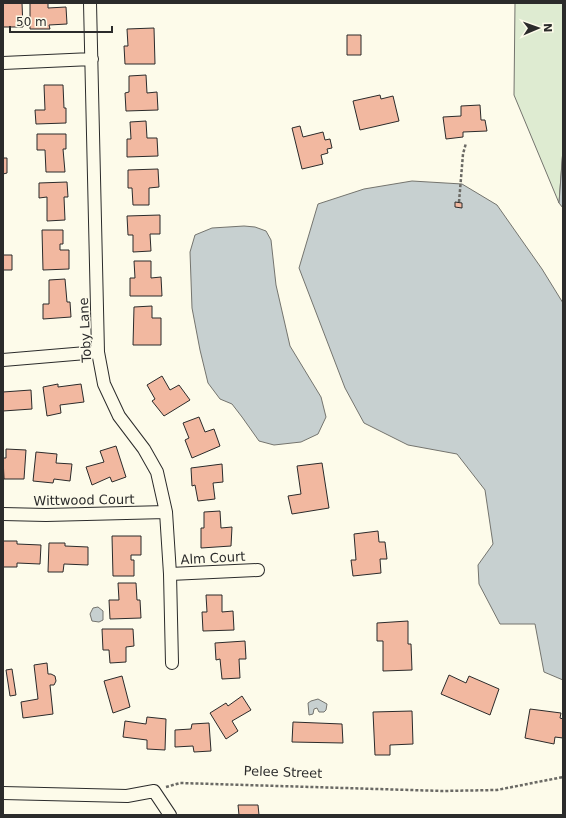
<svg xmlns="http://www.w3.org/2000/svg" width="566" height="818" viewBox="0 0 566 818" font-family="'DejaVu Sans',sans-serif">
<rect width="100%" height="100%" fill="#fdfbea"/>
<path fill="#deebd1" stroke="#74746e" d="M515,3h48v146l-4,54 -45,-108z"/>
<path fill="#c7d0d0" stroke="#74746e" d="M563,149v59l-4,-5z
M412,181l50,3 35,21 45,64 21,34v377l-19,-8 -9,-48h-35l-21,-40 -1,-19 15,-21 -8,-54 -28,-36 -49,-9 -44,-22 -19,-35 -46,-120 19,-64 46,-15z
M244,226l11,1 11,4 5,9 5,45 14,61 31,51 5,20 -8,17 -17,8 -27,3 -15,-4 -17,-24 -10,-13 -12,-5 -12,-16 -8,-33 -8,-42 -2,-56 5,-17 17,-7z
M98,607l5,4v9l-4,2 -7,-1 -2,-7 3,-6z
M318,699l9,5 -1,6 -2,2h-5l-2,-4 -3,1 -1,5 -4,1 -1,-12 3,-2z"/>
<path fill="#f2b8a0" stroke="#2b2b2b" d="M3,3h19l1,24h-20z
M30,3h18v5l18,-1 1,17 -18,1 1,4h-20z
M154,28l1,36h-30l-1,-18h4l-1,-17z
M347,35h14v20h-14z
M146,75l1,18 10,-1 1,18 -32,1 -1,-18 4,-1v-16z
M44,85h19l1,23h2v15l-30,1 -1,-14h10z
M380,95l1,4 12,-3 6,25 -39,9 -7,-29z
M480,105l1,15h4l2,11 -24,1v5l-17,2 -3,-22 18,-1v-10z
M146,121l1,17h10l1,18 -31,1v-18h4l-1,-17z
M300,126l3,11 20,-5 2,8 5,-1 2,9 -5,1 1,4 -7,2 2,9 -21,5 -10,-41z
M37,134h29v15h-3l2,23h-19l-1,-22h-8z
M3,158h4v15l-4,1z
M158,169l1,18 -10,1v17h-16l-1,-17h-4v-18z
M67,182l1,15h-4l1,23 -18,1v-24l-8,1v-15z
M455,202l7,1v5l-7,-1z
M160,215v19h-10l1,17 -18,1v-17h-5l-1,-19z
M42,230h21v14h-3v6h9v19l-26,1z
M3,255h9v15h-9z
M134,261h17v17l10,-1 1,19h-32v-18h5z
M65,279l2,23h3l1,15 -28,2v-15h6v-24z
M152,306v12h9v27h-28l1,-38z
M162,376l8,14 9,-5 11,15 -26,16 -12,-15 3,-2 -8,-14z
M58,384v3l23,-3 3,18 -24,3 1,8 -14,3 -4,-29z
M31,390l1,19 -29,2v-19z
M199,417l6,15 9,-3 6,17 -28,12 -7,-18 4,-2 -6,-15z
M116,446l10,31 -14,5 -2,-5 -18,8 -6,-18 18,-5 -4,-11z
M6,449l20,1 -2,29h-20l-1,-21h3z
M36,452l21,2 -1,9 16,1 -2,17 -16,-2 -1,4 -20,-2z
M322,463l7,45 -37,6 -4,-18 13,-2 -4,-28z
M222,464l1,18 -10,1 2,16 -17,2 -3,-16 -3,1 -1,-18z
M220,511l1,17 11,-1 -1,19 -30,2v-20h3v-16z
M378,531l1,11h6l2,17h-7l1,14 -28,3 -2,-16h5l-2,-26z
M112,536h29v19h-10v5h3v16h-21z
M3,541h14v3l24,1 -1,19 -23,-1v4h-14z
M49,543h16v3l23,1v18l-24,-1 -1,8h-15z
M118,583h18l1,17h3l1,18 -31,1 -1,-19h10z
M206,595h16v17l11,-1 1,19 -31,1 -1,-19h5z
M408,621v23h3l1,26 -29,1v-30h-6v-18z
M102,629h31l1,17 -8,1v15l-16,1 -1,-13h-6z
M245,641l1,18h-7l1,19 -18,1 -2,-20 -4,1 -1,-17z
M47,663l1,11h3l4,2 1,5 -2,4h-4l3,29 -30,4 -2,-16 17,-3 -4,-34z
M12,669l4,26 -6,1 -4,-26z
M449,675l17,8 3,-7 30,13 -9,26 -49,-21z
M122,676l8,31 -17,6 -9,-32z
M242,696l9,14 -19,11 6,10 -12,8 -16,-26 16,-10 2,3z
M530,709l31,4 -1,5 3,1v19l-8,-1 -1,7 -29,-6z
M412,711l1,33 -23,1v10h-15l-2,-43z
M147,717l19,2 -1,31 -18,-1v-9l-24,-3 2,-16 21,3z
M293,722l49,2 1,19 -51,-1z
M209,723l2,28 -17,1 -1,-6 -18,1v-17l16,-1 1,-5z
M238,805h20l1,10h-20z"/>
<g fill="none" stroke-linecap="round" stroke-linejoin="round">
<g stroke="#2b2b2b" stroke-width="14">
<path id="minor" d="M90,3l8,349 6,32 15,32 25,33 13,23 9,40 4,62 2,89
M3,63l89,-4
M3,360l95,-8
M3,514l43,1 120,-3
M170,574l88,-4
M3,793l124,3 27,-5 16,24"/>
</g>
<path stroke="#6a6964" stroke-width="2.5" stroke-dasharray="3 2" stroke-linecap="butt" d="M459,202l4,-48 3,-11
M166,787l14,-4 263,8 54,-1 66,-13"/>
<use href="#minor" stroke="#fdfbea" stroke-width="12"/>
</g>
<g text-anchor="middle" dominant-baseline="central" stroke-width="3" stroke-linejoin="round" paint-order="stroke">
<g font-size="13" fill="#2b2b2b" stroke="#fdfbea">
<text transform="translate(85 330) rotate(-93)">Toby Lane</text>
<text transform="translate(84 500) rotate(-1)">Wittwood Court</text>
<text transform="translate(213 558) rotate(-3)">Alm Court</text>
<text transform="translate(283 772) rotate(2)">Pelee Street</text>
</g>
</g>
<rect width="566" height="818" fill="none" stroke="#2b2b2b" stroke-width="8"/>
<g transform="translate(538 28) rotate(88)" stroke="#fdfbea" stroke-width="3" paint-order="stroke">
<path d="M0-3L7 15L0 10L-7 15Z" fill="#2b2b2b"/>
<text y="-6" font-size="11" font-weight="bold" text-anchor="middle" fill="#2b2b2b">N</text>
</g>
<path d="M10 26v6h102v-6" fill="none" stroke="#2b2b2b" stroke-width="2"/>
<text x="16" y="26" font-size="12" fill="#2b2b2b" stroke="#fdfbea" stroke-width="3" paint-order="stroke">50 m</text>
</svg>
